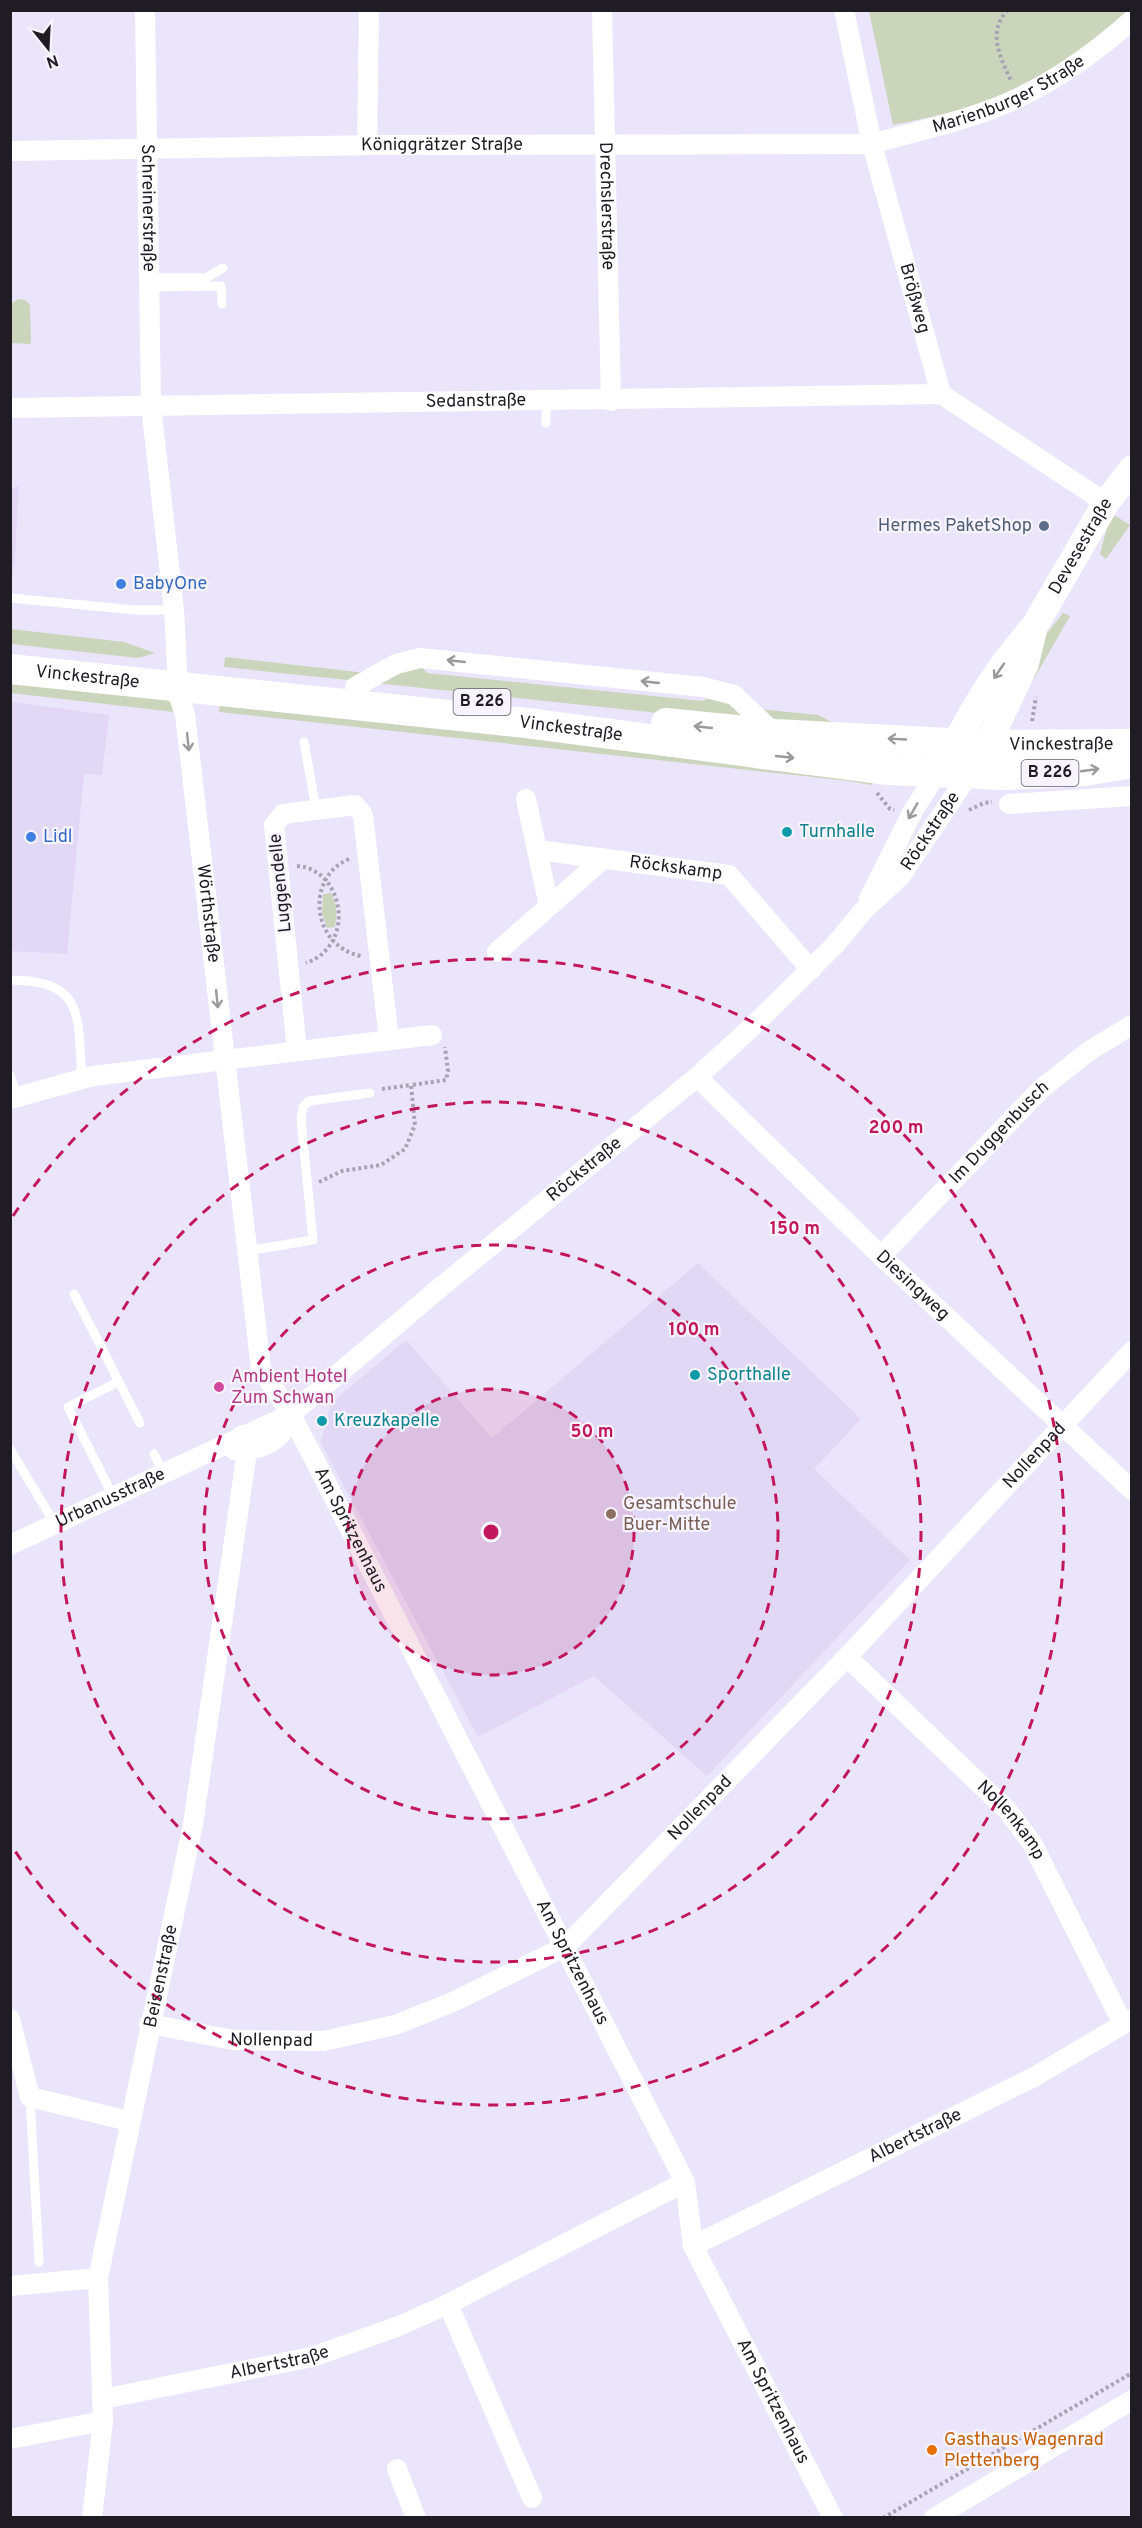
<svg xmlns="http://www.w3.org/2000/svg" width="1142" height="2528" viewBox="0 0 1142 2528" font-family="Overpass,sans-serif">
<rect width="100%" height="100%" fill="#ebe5fb"/>
<path fill="#e0d8f5" d="M19,486l-4,69 -4,36v-102z
M11,702l98,13 -7,60 -18,-1 -17,180 -56,-3z
M698,1263l163,156 -47,50 96,91 -203,216 -113,-100 -116,61 -157,-294 10,-40 75,-63 86,98z"/>
<path fill="#cbd5bb" d="M869,11h258c-46,43 -101,78 -161,97 -24,7 -49,12 -73,17z
M18,299l7,1 5,5 1,39 -20,-1v-34l1,-6z
M1111,513l19,12 -24,34 -6,-5z
M1063,613l7,3 -39,68 -5,-2 18,-45z
M11,629l113,13 31,11 -17,5 -127,-14z
M225,657l141,16 -18,7 -124,-13z
M412,665l9,1 6,7 276,28c15,-9 29,6 42,14l-21,5 -349,-37z
M11,677l152,18 8,7 3,10 -163,-19z
M221,699l483,59 55,11 114,13 -2,3 -22,-4 -630,-69z
M759,709l59,6 24,12 -65,-2z
M331,893c6,11 6,21 4,34l-8,1 -5,-16 1,-18z"/>
<g fill="none" stroke-linecap="round" stroke-linejoin="round">
<path stroke="#a8a3b4" stroke-width="4" stroke-dasharray="3 3" stroke-linecap="butt" d="M1008,10c-22,22 -7,48 3,71
M1032,721l4,-24
M877,793l13,16 4,1
M969,810l15,-7 8,-1
M349,859c-44,18 -38,87 12,97
M297,866c47,3 60,79 9,97
M382,1089l29,-4
M319,1182l23,-11 39,-6 24,-16 10,-24 -4,-40 35,-5 2,-9 -3,-24
M883,2518l249,-145"/>
<path stroke="#fff" stroke-width="9" d="M149,278h57l17,-10
M149,287l72,-1 1,18
M546,402v21
M10,598l125,12h39
M304,742l12,67
M11,980c76,1 66,38 71,99
M10,1075l7,21
M246,1251l67,-11 -12,-120 2,-13 6,-6 61,-8
M74,1294l66,129
M10,1449l45,75
M154,1454l9,18
M113,1496l-45,-89 50,-25
M30,2097l9,165"/>
<g stroke="#fff" stroke-width="20">
<path id="s1" d="M145,10l6,395 23,205 3,57 -2,19 10,28 76,655 30,45 394,768 8,64 140,272"/>
<path id="s2" d="M602,10l9,391"/>
<path id="s3" d="M844,10l28,134 69,250 165,109"/>
<path d="M367,145l2,-135"/>
<path id="s4" d="M10,151l367,-6 495,-1c48,-14 100,-24 146,-46 42,-20 79,-47 114,-78"/>
<path id="s5" d="M10,408l931,-14"/>
<path d="M355,687l41,-23 24,-6 283,29 31,8 41,39"/>
<path d="M526,799l23,107"/>
<path d="M1009,804l123,-8"/>
<path id="s6" d="M537,850l192,25 82,95"/>
<path d="M869,899l44,-88 29,-46"/>
<path d="M497,952l106,-93"/>
<path d="M297,1051l-23,-226 9,-11 72,-9 8,10 26,225"/>
<path id="s7" d="M697,1077l184,179 251,234"/>
<path d="M10,1099l83,-23 339,-41"/>
<path id="s8" d="M881,1256l160,-167 48,-38 43,-26"/>
<path d="M234,1450c29,1 49,-8 57,-36"/>
<path id="s9" d="M10,1545l281,-131 151,-128 255,-209 55,-50 83,-82 29,-35 36,-33 73,-109"/>
<path id="s10" d="M847,1657l160,153 25,33 91,181"/>
<path d="M10,2019l20,78 99,24"/>
<path id="s11" d="M149,2024l85,16 89,1 72,-16 60,-24 111,-55 281,-289 285,-306"/>
<path id="s12" d="M693,2246l341,-169 98,-58"/>
<path d="M10,2286l88,-8"/>
<path d="M448,2304l84,194"/>
<path id="s13" d="M103,2399l209,-42 87,-31 49,-22 237,-122"/>
<path d="M10,2439l93,-18"/>
<path d="M397,2469l19,49"/>
<path id="s14" d="M92,2518l11,-97 -5,-143 95,-454 54,-373 -5,-16"/>
<path d="M934,2518l198,-118"/>
</g>
<g stroke="#fff" stroke-width="27">
<path id="s15" d="M955,743l29,-50 21,-31 30,-37 71,-122 26,-34"/>
<path d="M987,745l38,-80 8,-33"/>
</g>
<g stroke="#fff" stroke-width="30">
<path id="s16" d="M10,669l516,54 363,47 115,5 81,-4 47,-8"/>
<path id="s17" d="M666,723l109,11 212,11 145,-1"/>
</g>
</g>
<defs><path id="oneway-shaft" d="M-6 0H5M1.5-3L5.5 0L1.5 3" fill="none" stroke-width="1.6" stroke-linecap="round" stroke-linejoin="round" transform="scale(1.5)"/></defs>
<g stroke="#9a999c">
<use href="#oneway-shaft" transform="translate(456 661) rotate(-174)"/>
<use href="#oneway-shaft" transform="translate(999 671) rotate(124)"/>
<use href="#oneway-shaft" transform="translate(650 682) rotate(-174)"/>
<use href="#oneway-shaft" transform="translate(703 727) rotate(-174)"/>
<use href="#oneway-shaft" transform="translate(897 739) rotate(-177)"/>
<use href="#oneway-shaft" transform="translate(188 742) rotate(84)"/>
<use href="#oneway-shaft" transform="translate(785 757) rotate(6)"/>
<use href="#oneway-shaft" transform="translate(1090 770) rotate(-8)"/>
<use href="#oneway-shaft" transform="translate(913 811) rotate(120)"/>
<use href="#oneway-shaft" transform="translate(217 999) rotate(84)"/>
</g>
<circle cx="491" cy="1532" r="143" fill="#c2185b" fill-opacity=".12"/>
<g fill="none" stroke="#c2185b" stroke-width="3" stroke-dasharray="10 8">
<circle cx="491" cy="1532" r="143"/>
<circle cx="491" cy="1532" r="287"/>
<circle cx="491" cy="1532" r="430"/>
<path d="M13 1216A573 573 0 1 1 13 1848"/>
</g>
<circle fill="#5c6f8a" stroke="#f7f4fd" stroke-width="2" cx="1044" cy="526" r="6"/>
<g fill="#3f7fe0" stroke="#f7f4fd" stroke-width="2">
<circle cx="121" cy="584" r="6"/>
<circle cx="31" cy="837" r="6"/>
</g>
<g fill="#0f9aa8" stroke="#f7f4fd" stroke-width="2">
<circle cx="787" cy="832" r="6"/>
<circle cx="695" cy="1375" r="6"/>
<circle cx="322" cy="1421" r="6"/>
</g>
<circle fill="#d1479c" stroke="#f7f4fd" stroke-width="2" cx="219" cy="1387" r="6"/>
<circle fill="#8d6e63" stroke="#f7f4fd" stroke-width="2" cx="611" cy="1514" r="6"/>
<circle fill="#e8710a" stroke="#f7f4fd" stroke-width="2" cx="932" cy="2450" r="6"/>
<g text-anchor="middle" dominant-baseline="central" stroke-width="4.5" stroke-linejoin="round" paint-order="stroke">
<g fill="#f7f4fd" stroke="#605d65" stroke-width="1.5">
<rect x="453.5" y="689" width="57" height="26" rx="4.5"/>
<rect x="1021.5" y="760" width="57" height="26" rx="4.5"/>
</g>
<g font-size="16" font-weight="bold" fill="#1f1c24">
<text x="482" y="702">B 226</text>
<text x="1050" y="773">B 226</text>
</g>
<g font-size="18" fill="#1f1c24" stroke="#f7f4fd">
<text stroke="none"><textPath href="#s4" startOffset="1008">Marienburger Straße</textPath></text>
<text stroke="none"><textPath href="#s4" startOffset="432">Königgrätzer Straße</textPath></text>
<text stroke="none"><textPath href="#s2" startOffset="196">Drechslerstraße</textPath></text>
<text stroke="none"><textPath href="#s1" startOffset="198">Schreinerstraße</textPath></text>
<text stroke="none"><textPath href="#s3" startOffset="297">Brößweg</textPath></text>
<text stroke="none"><textPath href="#s5" startOffset="466">Sedanstraße</textPath></text>
<text stroke="none"><textPath href="#s15" startOffset="234">Devesestraße</textPath></text>
<text stroke="none"><textPath href="#s16" startOffset="78">Vinckestraße</textPath></text>
<text stroke="none"><textPath href="#s16" startOffset="564">Vinckestraße</textPath></text>
<text stroke="none"><textPath href="#s17" startOffset="396">Vinckestraße</textPath></text>
<text stroke="none"><textPath href="#s9" startOffset="1178">Röckstraße</textPath></text>
<text stroke="none"><textPath href="#s6" startOffset="140">Röckskamp</textPath></text>
<text transform="translate(281 883) rotate(-96)">Luggendelle</text>
<text stroke="none"><textPath href="#s1" startOffset="908">Wörthstraße</textPath></text>
<text stroke="none"><textPath href="#s8" startOffset="171">Im Duggenbusch</textPath></text>
<text stroke="none"><textPath href="#s9" startOffset="692">Röckstraße</textPath></text>
<text stroke="none"><textPath href="#s7" startOffset="300">Diesingweg</textPath></text>
<text stroke="none"><textPath href="#s11" startOffset="1116">Nollenpad</textPath></text>
<text stroke="none"><textPath href="#s9" startOffset="111">Urbanusstraße</textPath></text>
<text stroke="none"><textPath href="#s1" startOffset="1551">Am Spritzenhaus</textPath></text>
<text stroke="none"><textPath href="#s11" startOffset="630">Nollenpad</textPath></text>
<text stroke="none"><textPath href="#s10" startOffset="232">Nollenkamp</textPath></text>
<text stroke="none"><textPath href="#s1" startOffset="2037">Am Spritzenhaus</textPath></text>
<text stroke="none"><textPath href="#s14" startOffset="549">Beisenstraße</textPath></text>
<text stroke="none"><textPath href="#s11" startOffset="124">Nollenpad</textPath></text>
<text stroke="none"><textPath href="#s12" startOffset="248">Albertstraße</textPath></text>
<text stroke="none"><textPath href="#s13" startOffset="180">Albertstraße</textPath></text>
<text stroke="none"><textPath href="#s1" startOffset="2523">Am Spritzenhaus</textPath></text>
</g>
<g font-size="18" fill="#4e5e75" stroke="#f7f4fd" text-anchor="end">
<text x="1032" y="526">Hermes PaketShop</text>
</g>
<g font-size="18" fill="#366cbe" stroke="#f7f4fd" text-anchor="start">
<text x="133" y="584">BabyOne</text>
<text x="43" y="837">Lidl</text>
</g>
<g font-size="18" fill="#0d838f" stroke="#f7f4fd" text-anchor="start">
<text x="799" y="832">Turnhalle</text>
<text x="707" y="1375">Sporthalle</text>
<text x="334" y="1421">Kreuzkapelle</text>
</g>
<g font-size="18" fill="#b23c85" stroke="#f7f4fd" text-anchor="start">
<text x="231" y="1377">Ambient Hotel<tspan x="231" dy="21">Zum Schwan</tspan></text>
</g>
<g font-size="18" fill="#785e54" stroke="#f7f4fd" text-anchor="start">
<text x="623" y="1504">Gesamtschule<tspan x="623" dy="21">Buer-Mitte</tspan></text>
</g>
<g font-size="18" fill="#c56008" stroke="#f7f4fd" text-anchor="start">
<text x="944" y="2440">Gasthaus Wagenrad<tspan x="944" dy="21">Plettenberg</tspan></text>
</g>
</g>
<circle cx="491" cy="1532" r="9" fill="#c2185b" stroke="#f7f4fd" stroke-width="3"/>
<g font-size="18" text-anchor="middle" font-weight="bold" fill="#c2185b" stroke="#f7f4fd" stroke-width="4.5" stroke-linejoin="round" paint-order="stroke">
<text x="896" y="1133">200 m</text>
<text x="795" y="1234">150 m</text>
<text x="694" y="1335">100 m</text>
<text x="592" y="1437">50 m</text>
</g>
<rect width="1142" height="2528" fill="none" stroke="#1f1c24" stroke-width="24"/>
<g transform="translate(48 48) rotate(162)" stroke="#f7f4fd" stroke-width="4.5" paint-order="stroke">
<path d="M0-4.5L10 22L0 15L-10 22Z" fill="#1f1c24"/>
<text y="-9" font-size="16" font-weight="bold" text-anchor="middle" fill="#1f1c24">N</text>
</g>
</svg>
